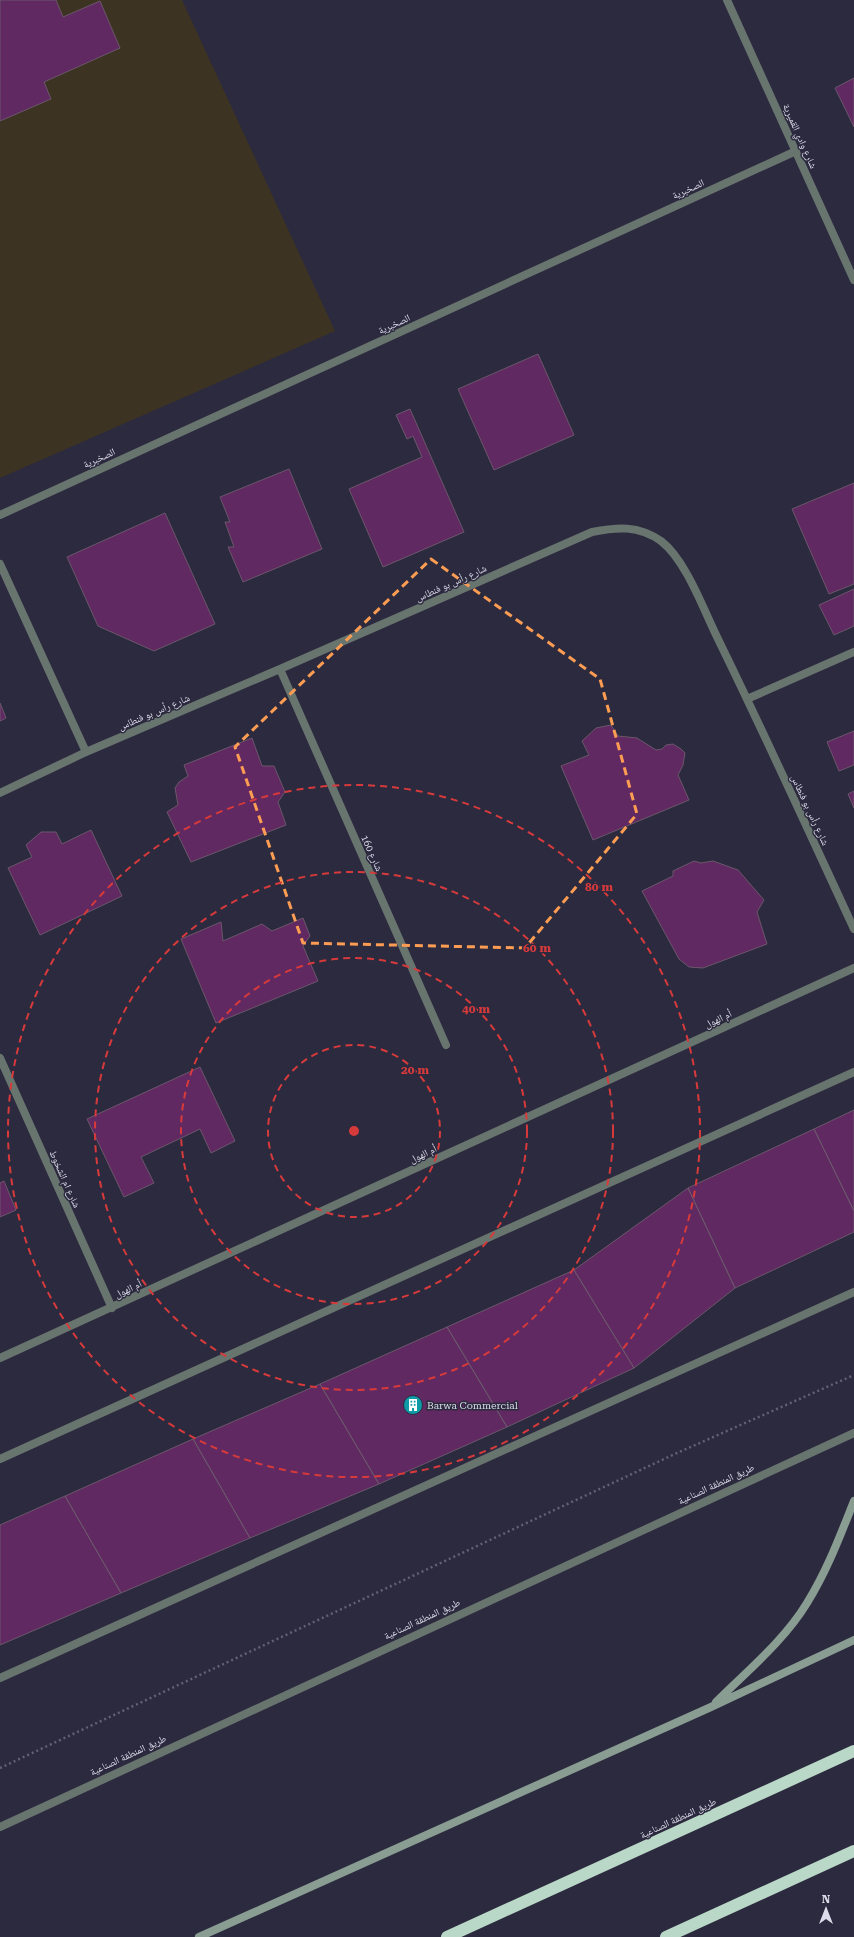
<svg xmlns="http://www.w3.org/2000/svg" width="854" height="1937" viewBox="0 0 854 1937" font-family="'Roboto Serif','Noto Naskh Arabic',serif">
<rect width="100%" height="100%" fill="#2c2a3f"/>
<path fill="#3d3323" d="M0,0h182l153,331 -335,147z"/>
<path fill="#612961" stroke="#6b576b" d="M0,0h56l7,17 37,-16 20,47 -76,34 7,17 -51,22z
M854,78v49l-19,-39z
M538,354l36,81 -80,35 -36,-81z
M410,409l54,123 -81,35 -34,-78 73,-32 -9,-21 -6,3 -11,-24z
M289,469l33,80 -79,33 -15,-35h6l-9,-25h5l-10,-25z
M854,483v101l-25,10 -37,-85z
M165,513l50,111 -61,27 -56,-25 -31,-69z
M854,589v37l-20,9 -15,-30z
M0,703l6,15 -6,3z
M611,725l7,11 19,2 19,12 6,-1 4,-4 7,-1 8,5 4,4 -2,12 -5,10 11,25 -96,40 -32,-74 28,-11 -7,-14 14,-13z
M854,731v34l-15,6 -12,-29z
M252,738l10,28h12l11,26 -7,10 8,23 -95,37 -24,-50 11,-7 -3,-17 4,-6 9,-6 -4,-11z
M854,791v17l-6,-14z
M91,830l31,66 -82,39 -32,-67 24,-11 -6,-12 15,-13h15l6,12z
M694,861l7,2 12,-2 25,9 26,30 -7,12 10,32 -64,24 -14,-1 -10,-8 -37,-68 31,-15v-5z
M303,918l7,18 -7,10 15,35 -102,42 -35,-84 40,-17 2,19 39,-17 10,7z
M200,1067l35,74 -24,12 -11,-24 -59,28 13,26 -30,14 -37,-78z
M854,1110v101l-40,-82z
M814,1129l40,82v21l-119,56 -47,-100z
M4,1181l12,29 -16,7v-34z
M688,1188l47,100 -101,80 -60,-98z
M574,1270l60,98 -127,59 -60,-100z
M447,1327l60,100 -128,57 -59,-100z
M320,1384l59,100 -129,54 -57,-99z
M193,1439l57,99 -129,55 -56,-97z
M65,1496l56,97 -121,52v-120z"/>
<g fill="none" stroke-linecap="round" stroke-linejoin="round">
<path stroke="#636174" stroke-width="2.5" stroke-dasharray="2 3" stroke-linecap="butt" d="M0,1768l677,-315 177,-78"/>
<path stroke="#68746e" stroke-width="8" d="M0,1459l854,-387
M0,1678l854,-386"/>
<path stroke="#68746e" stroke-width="8" d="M727,0l127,280
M0,515l796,-364
M0,564l86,188
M280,669l166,376
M747,699l107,-47
M0,793l86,-41 194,-83 312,-137c25,-5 46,-7 69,9 25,19 43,70 57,98 47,96 91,193 136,290
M0,1058l112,250
M0,1358l854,-390
M0,1827l854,-394"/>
<path stroke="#899d92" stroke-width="8" d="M716,1702c31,-31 68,-61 91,-99 20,-32 33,-67 47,-102
M199,1937l512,-230 143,-67"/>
<path stroke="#bad8c7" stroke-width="12" d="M447,1937l407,-186
M666,1937l188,-86"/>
</g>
<path fill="none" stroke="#fc9d53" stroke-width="3" stroke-dasharray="8 5" stroke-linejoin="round" d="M431,559l169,120 37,135 -112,134 -222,-5 -68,-196z"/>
<g fill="none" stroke="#d73a3b" stroke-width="2" stroke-dasharray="7 5">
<circle cx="354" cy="1131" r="86"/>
<circle cx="354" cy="1131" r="173"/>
<circle cx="354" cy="1131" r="259"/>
<circle cx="354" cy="1131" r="346"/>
</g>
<defs>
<g id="building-disc" transform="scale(1)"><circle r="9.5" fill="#0f9aa8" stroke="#2c2a3f"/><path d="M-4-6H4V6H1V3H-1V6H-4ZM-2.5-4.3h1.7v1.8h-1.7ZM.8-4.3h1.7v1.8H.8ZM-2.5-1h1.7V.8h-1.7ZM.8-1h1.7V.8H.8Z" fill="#fff"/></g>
</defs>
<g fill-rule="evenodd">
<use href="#building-disc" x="413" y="1405"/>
</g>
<g text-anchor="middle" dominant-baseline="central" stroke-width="3" stroke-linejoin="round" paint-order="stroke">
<g font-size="10" fill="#dddcea" stroke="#2c2a3f">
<text transform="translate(800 136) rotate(66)">شارع وادي القميرية</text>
<text transform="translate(688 189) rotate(-25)">الصخبرية</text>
<text transform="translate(394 324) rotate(-25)">الصخبرية</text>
<text transform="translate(99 458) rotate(-25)">الصخبرية</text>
<text transform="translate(451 583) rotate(-24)">شارع رأس بو فنطاس</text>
<text transform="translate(154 712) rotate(-23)">شارع رأس بو فنطاس</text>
<text transform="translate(810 810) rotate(65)">شارع رأس بو فنطاس</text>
<text transform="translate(372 853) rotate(66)">شارع 160</text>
<text transform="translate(718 1019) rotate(-25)">أم الهول</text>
<text transform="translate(423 1154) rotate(-25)">أم الهول</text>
<text transform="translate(65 1179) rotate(66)">شارع ام الشخوط</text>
<text transform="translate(128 1289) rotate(-25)">أم الهول</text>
<text transform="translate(716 1484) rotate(-25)">طريق المنطقة الصناعية</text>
<text transform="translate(422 1619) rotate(-25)">طريق المنطقة الصناعية</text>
<text transform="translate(128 1755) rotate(-25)">طريق المنطقة الصناعية</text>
<text transform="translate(678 1818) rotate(-25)">طريق المنطقة الصناعية</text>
</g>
<g font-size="10" fill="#dddcea" stroke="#2c2a3f" text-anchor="start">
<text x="427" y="1405">Barwa Commercial</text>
</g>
</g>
<circle cx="354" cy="1131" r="6" fill="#d73a3b" stroke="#2c2a3f" stroke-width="2"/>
<g font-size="12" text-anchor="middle" font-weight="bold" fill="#d73a3b" stroke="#2c2a3f" stroke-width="3" stroke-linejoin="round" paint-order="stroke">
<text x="599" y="891">80 m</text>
<text x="537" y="952">60 m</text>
<text x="476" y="1013">40 m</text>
<text x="415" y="1074">20 m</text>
</g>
<g transform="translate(826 1909)" stroke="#2c2a3f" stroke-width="3" paint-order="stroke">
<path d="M0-3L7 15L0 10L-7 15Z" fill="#dddcea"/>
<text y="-6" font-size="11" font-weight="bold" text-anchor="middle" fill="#dddcea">N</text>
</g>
</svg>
